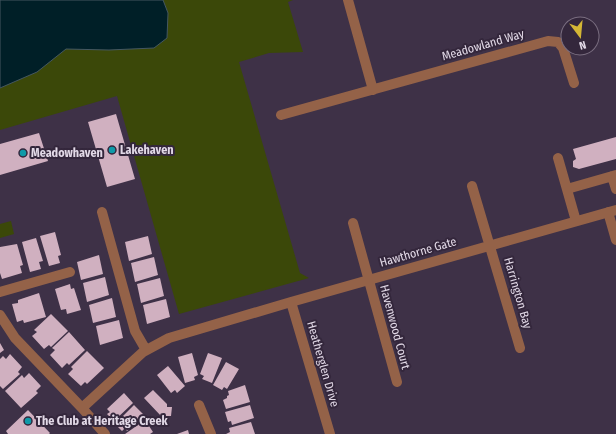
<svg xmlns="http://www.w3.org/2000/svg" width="616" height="434" viewBox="0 0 616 434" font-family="'Fira Sans Condensed',sans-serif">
<rect width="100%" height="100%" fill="#3e3147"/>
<path fill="#3b4809" d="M0,0h293l-5,2 15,50 -34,1 -30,9 61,211 9,5 -130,36 -62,-218 -117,34z
M11,221l3,13 -14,4v-14z"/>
<path fill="#001f27" stroke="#445761" d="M0,0h163l5,13 -1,25 -13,10 -45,2 -43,-1 -29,23 -37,16z"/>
<path fill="#d0b0c0" d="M116,114l19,65 -28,8 -19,-65z
M39,133l9,28 -48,14v-31z
M616,137v22l-37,10 -6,-2v-6l3,-2 -3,-10z
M55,232l6,23 -3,1 2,7 -11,3 -9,-30z
M148,236l4,18 -23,7 -4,-19z
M36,238l7,23 -4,1 2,7 -11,3 -8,-30z
M17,244l6,21 -3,1 2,7 -20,6 -2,-6v-26z
M99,255l4,19 -22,6 -4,-18z
M154,257l4,18 -23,7 -4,-19z
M105,277l4,18 -22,7 -4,-19z
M160,278l4,18 -23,7 -4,-19z
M70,284l1,5 3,-1 7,22 -14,4 -1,-5 -5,1 -6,-21z
M39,293l7,24 -22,6 -1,-3 -6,2 -5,-18 6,-1v-3z
M112,298l4,19 -23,6 -4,-18z
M166,299l4,18 -23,7 -4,-19z
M51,314l17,17 -17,16 -2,-2 -5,4 -12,-13 5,-4 -3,-2z
M119,320l4,18 -23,7 -4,-19z
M69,332l16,18 -16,15 -2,-2 -5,5 -12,-13 5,-5 -3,-2z
M0,343l4,7 -4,3z
M87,351l17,17 -17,16 -2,-2 -4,4 -13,-12 5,-5 -2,-2z
M192,353l6,22 -4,2 1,3 -10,3 -7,-26z
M208,353l14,5 -10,25 -10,-4 2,-3 -4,-2z
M10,354l12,13 -4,5 2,2 -17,15 -3,-3v-27l3,-3 3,3z
M226,362l13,7 -12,20 -3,-2 -2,3 -9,-5z
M168,366l17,20 -8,7 -2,-3 -4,3 -14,-18z
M29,373l12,13 -5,5 2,2 -17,15 -16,-17 17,-16 2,3z
M245,385l5,17 -24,7 -3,-9 4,-2v-2l2,-1 -1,-4z
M153,390l14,14v3h5l-1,9h-10l-17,-18z
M124,393l9,10 -19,18 -7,-7 3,-2 -3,-3z
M134,405l10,10 -17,16 -2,-3 -3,3 -7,-7z
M250,405l4,13 -22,7 -1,-4 -3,1 -3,-10z
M28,410l22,23 -1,1h-41l-2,-3z
M145,420l8,12 -3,2h-25z
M251,422l4,12h-29l4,-2 -1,-4z
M188,430l1,4h-12z"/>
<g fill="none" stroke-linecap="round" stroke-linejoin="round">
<path stroke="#946248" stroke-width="10" d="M348,0l25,90
M281,115l267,-74 10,1 5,6 11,35
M558,158l18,63
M612,176l4,13
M472,186l48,162
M567,189l49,-14
M102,212l33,119 11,19
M608,212l8,28
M353,223l44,159
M0,292l70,-20
M291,302l39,132
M0,315l15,23 67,70 23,26
M199,405l12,29
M82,408l61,-56 26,-14 122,-36 325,-92"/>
</g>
<g fill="#0f9aa8" stroke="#34273c" stroke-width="1.5">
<circle cx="112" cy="150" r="4"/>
<circle cx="23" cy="153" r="4"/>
<circle cx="28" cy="421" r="4"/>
</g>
<g text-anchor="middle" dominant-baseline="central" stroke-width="4" stroke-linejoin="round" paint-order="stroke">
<g font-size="12" fill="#e2d9e7" stroke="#34273c">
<text transform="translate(483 45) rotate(-16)">Meadowland Way</text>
<text transform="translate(418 252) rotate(-16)">Hawthorne Gate</text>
<text transform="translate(518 293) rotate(74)">Harrington Bay</text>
<text transform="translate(395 327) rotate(75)">Havenwood Court</text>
<text transform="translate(323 364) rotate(74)">Heatherglen Drive</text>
</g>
<g font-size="12" font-weight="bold" fill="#e2d9e7" stroke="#34273c" text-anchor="start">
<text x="120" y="150">Lakehaven</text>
<text x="31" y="153">Meadowhaven</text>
<text x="36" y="421">The Club at Heritage Creek</text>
</g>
</g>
<g transform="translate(580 36) rotate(164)"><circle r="19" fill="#34273c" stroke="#7a6e80"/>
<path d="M0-3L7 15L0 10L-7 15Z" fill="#d4b635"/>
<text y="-6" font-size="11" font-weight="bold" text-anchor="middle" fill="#e2d9e7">N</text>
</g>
</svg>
